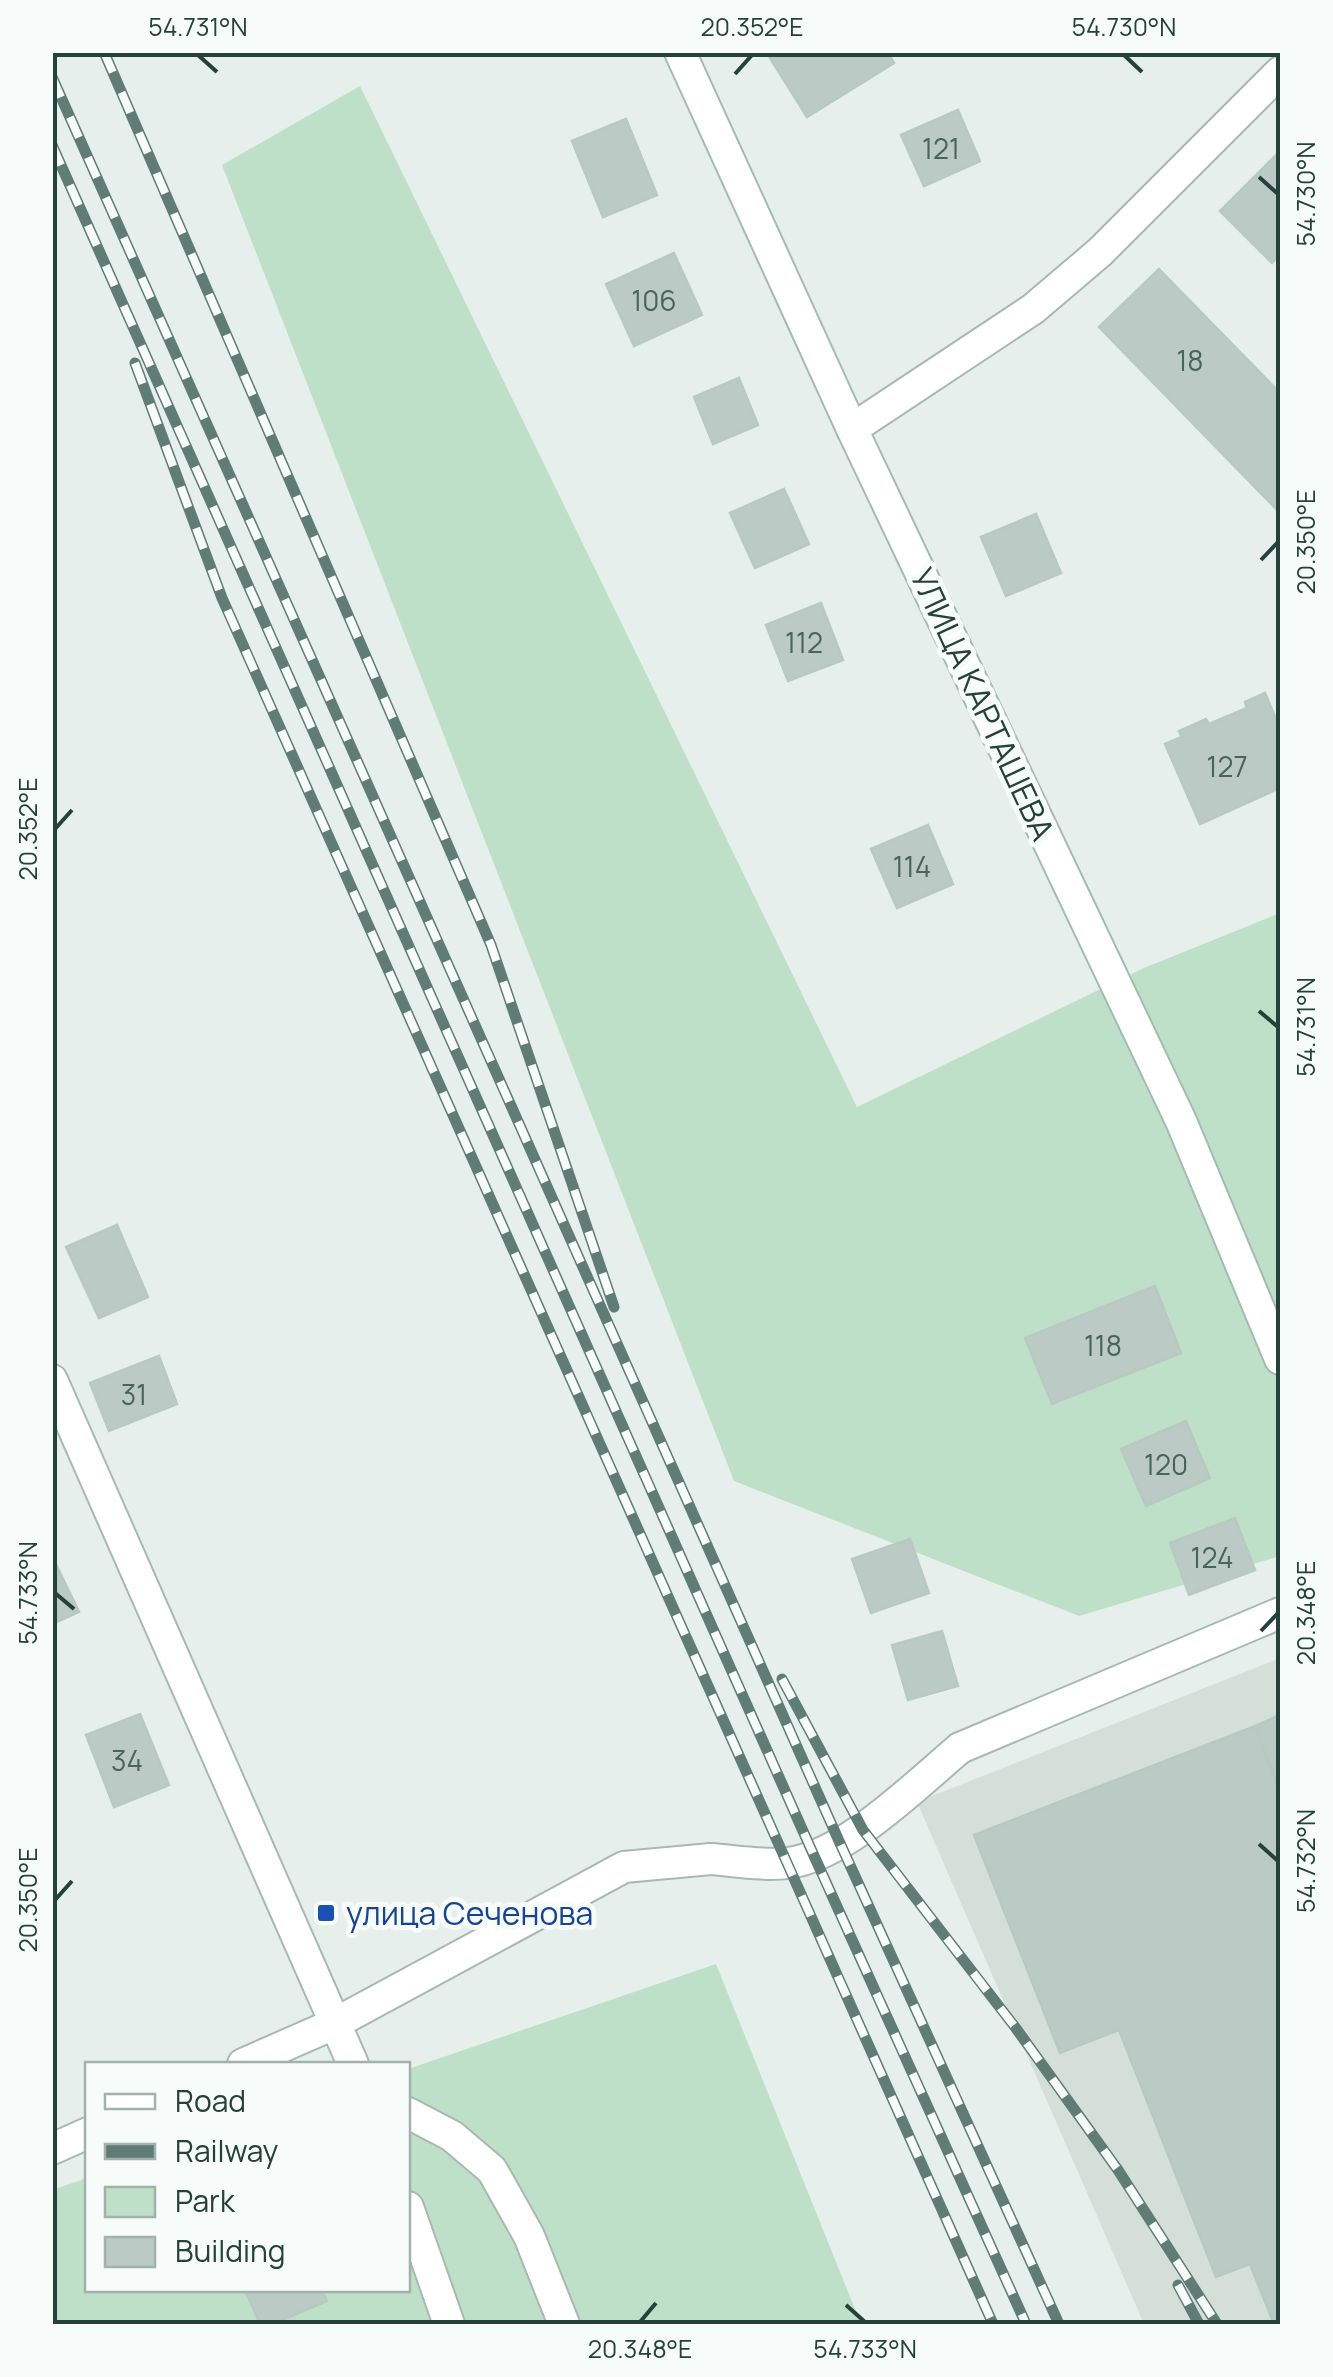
<svg xmlns="http://www.w3.org/2000/svg" width="1333" height="2377" viewBox="0 0 1333 2377" font-family="Manrope,sans-serif">
<rect width="100%" height="100%" fill="#e6efeb"/>
<path fill="#d4dfda" d="M1280,1658v666h-136l-227,-522z"/>
<path fill="#bfe0c8" d="M360,86l497,1021 287,-139 136,-55v643l-201,60 -345,-135 -512,-1316z
M716,1964l145,360h-808l-1,-134 35,-12 1,112h320v-221z"/>
<path fill="#bbcac4" stroke="#b8c9c2" stroke-width="2.5" d="M778,52h110l6,11 -87,54 -37,-59z
M958,110l22,51 -56,25 -23,-51z
M626,119l31,76 -54,22 -31,-76z
M1280,151v103l-8,9 -52,-52z
M674,253l28,62 -68,31 -28,-62z
M1159,269l121,124v120l-181,-186z
M739,378l19,47 -45,19 -19,-47z
M784,489l25,55 -54,24 -25,-55z
M1036,514l25,59 -55,23 -25,-59z
M821,603l22,57 -55,21 -22,-56z
M1265,693l15,35v60l-80,36 -35,-80 17,-7 -3,-6 27,-12 3,5 38,-16 -2,-6z
M928,825l25,59 -56,24 -26,-59z
M117,1225l31,72 -49,21 -33,-71z
M1155,1286l26,67 -129,51 -27,-66z
M159,1356l18,48 -68,27 -19,-48z
M1186,1421l24,57 -64,28 -25,-57z
M1235,1518l20,52 -66,25 -19,-52z
M910,1539l19,54 -58,20 -19,-54z
M52,1556l27,56 -27,12z
M942,1631l16,55 -50,14 -16,-55z
M140,1714l29,71 -55,22 -28,-72z
M1280,1715v78l-25,-67z
M1255,1726l25,65v533h-6l-24,-60 -34,13 -97,-247 -59,23 -86,-218z
M245,2290h77l5,11 -54,23h-13z"/>
<g fill="none" stroke-linecap="round" stroke-linejoin="round">
<g stroke="#a8b8b2" stroke-width="34">
<path id="pedestrian" d="M711,1859c25,2 53,7 77,4 57,-7 128,-78 172,-115"/>
</g>
<g stroke="#a8b8b2" stroke-width="34">
<path id="minor" d="M852,429l181,-120 67,-57 180,-180
M52,1380l301,684
M960,1748l320,-135
M243,2064l91,-40 290,-157 87,-8
M408,2113l44,23 40,34 37,66 35,88
M52,2149l36,-16
M408,2207l41,117"/>
</g>
<g stroke="#a4bbb3" stroke-width="34">
<path id="secondary" d="M680,52l172,377 329,692 99,238"/>
</g>
<use href="#pedestrian" stroke="#fff" stroke-width="30"/>
<use href="#minor" stroke="#fff" stroke-width="30"/>
<use href="#secondary" stroke="#fff" stroke-width="30"/>
<g stroke="#5f7d75" stroke-width="11">
<path id="rail" d="M104,52l387,893 123,362
M52,77l787,1764 220,483
M52,145l763,1713 211,466
M135,363l87,235 771,1726
M782,1679l81,151 152,197 103,143 99,154
M1178,2285l21,39"/>
</g>
<use href="#rail" stroke="#f7fbf9" stroke-width="8" stroke-dasharray="22" stroke-linecap="butt"/>
</g>
<path fill="none" stroke="#24423a" stroke-width="4" d="M198,55l19,17M1124,55l18,17M735,74l17,-19M1259,177l19,17M1261,560l17,-18M55,829l17,-19M1259,1011l19,16M55,1593l19,16M1261,1631l17,-18M1259,1844l19,17M55,1900l17,-19M846,2305l19,17M640,2322l16,-19"/>
<rect fill="#1a4fb4" stroke="#f7fbf9" stroke-width="4" x="316" y="1903" width="20" height="20" rx="5"/>
<g text-anchor="middle" dominant-baseline="central" stroke-width="10" stroke-linejoin="round" paint-order="stroke">
<g font-size="28" fill="#4a645c">
<text x="941" y="148">121</text>
<text x="654" y="300">106</text>
<text x="1190" y="360">18</text>
<text x="804" y="642">112</text>
<text x="1227" y="766">127</text>
<text x="912" y="866">114</text>
<text x="1103" y="1345">118</text>
<text x="134" y="1394">31</text>
<text x="1166" y="1464">120</text>
<text x="1212" y="1557">124</text>
<text x="127" y="1760">34</text>
</g>
<g font-size="32" fill="#24423a" stroke="#f7fbf9">
<text transform="translate(983 704) rotate(65)">УЛИЦА КАРТАШЕВА</text>
</g>
<g font-size="32" fill="#164399" stroke="#f7fbf9" text-anchor="start">
<text x="346" y="1913">улица Сеченова</text>
</g>
</g>
<rect width="1333" height="2377" fill="none" stroke="#f7fbf9" stroke-width="110"/>
<rect x="85" y="2062" width="325" height="230" fill="#f7fbf9" stroke="#a3b1ad" stroke-width="2.5"/>
<rect x="105" y="2094" width="50" height="15" fill="#ffffff" stroke="#a3b1ad" stroke-width="2.5"/>
<text x="175" y="2112" font-size="30" fill="#24423a">Road</text>
<rect x="105" y="2144" width="50" height="15" fill="#5f7d75" stroke="#a3b1ad" stroke-width="2.5"/>
<text x="175" y="2162" font-size="30" fill="#24423a">Railway</text>
<rect x="105" y="2187" width="50" height="30" fill="#bfe0c8" stroke="#a3b1ad" stroke-width="2.5"/>
<text x="175" y="2212" font-size="30" fill="#24423a">Park</text>
<rect x="105" y="2237" width="50" height="30" fill="#bbcac4" stroke="#a3b1ad" stroke-width="2.5"/>
<text x="175" y="2262" font-size="30" fill="#24423a">Building</text>
<rect x="55" y="55" width="1223" height="2267" fill="none" stroke="#24423a" stroke-width="4"/>
<g font-size="25" text-anchor="middle" fill="#24423a">
<text x="198" y="36">54.731°N</text>
<text x="752" y="36">20.352°E</text>
<text x="1124" y="36">54.730°N</text>
<text transform="translate(1306 194) rotate(-90)" y="9">54.730°N</text>
<text transform="translate(1306 542) rotate(-90)" y="9">20.350°E</text>
<text transform="translate(28 829) rotate(-90)" y="9">20.352°E</text>
<text transform="translate(1306 1027) rotate(-90)" y="9">54.731°N</text>
<text transform="translate(28 1593) rotate(-90)" y="9">54.733°N</text>
<text transform="translate(1306 1613) rotate(-90)" y="9">20.348°E</text>
<text transform="translate(1306 1861) rotate(-90)" y="9">54.732°N</text>
<text transform="translate(28 1900) rotate(-90)" y="9">20.350°E</text>
<text x="640" y="2358">20.348°E</text>
<text x="865" y="2358">54.733°N</text>
</g>
</svg>
